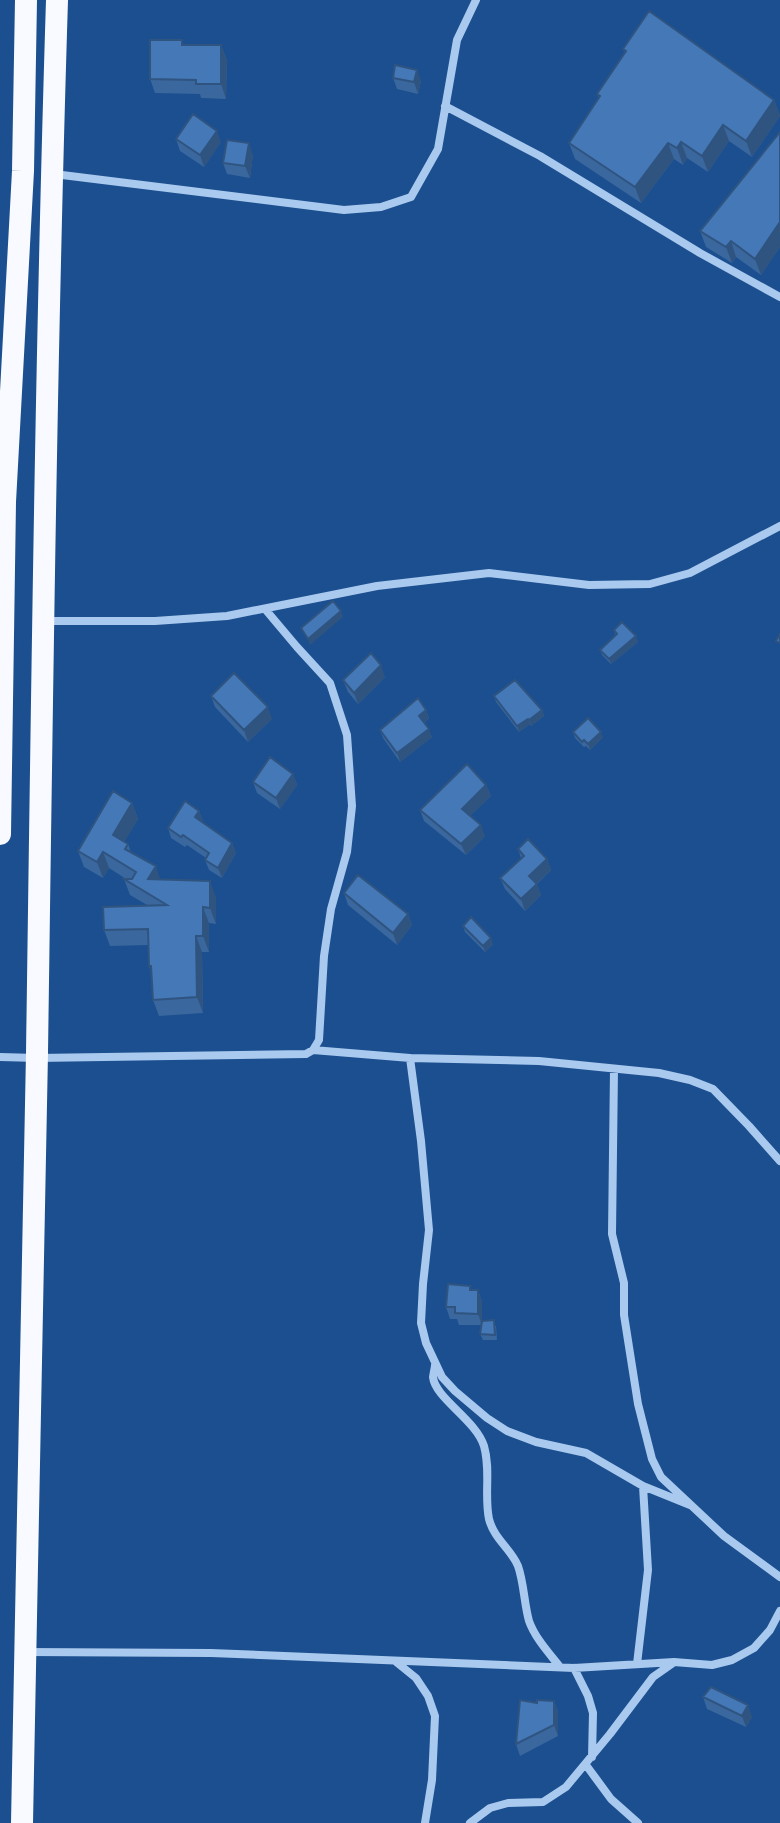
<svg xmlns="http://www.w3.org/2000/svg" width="780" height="1823" viewBox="0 0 780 1823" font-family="Montserrat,sans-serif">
<rect width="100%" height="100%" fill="#1b4f8f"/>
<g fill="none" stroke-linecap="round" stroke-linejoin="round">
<path stroke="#a9c9ee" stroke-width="8" d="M445,106l95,50 160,97 80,44
M54,174l290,36 37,-3 30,-10 27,-48 19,-109 19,-40
M44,621h111l72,-5 150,-30 112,-13 100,12 61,-1 40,-11 90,-47
M313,1050l97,8 129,3 120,12 31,7 23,9 36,37 31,35
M0,1057l37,1 269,-4 7,-4 6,-10 5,-84 7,-47 16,-57 5,-46 -5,-71 -17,-52 -33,-36 -32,-38
M410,1058l11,83 8,89 -6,54 -2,39 5,20 16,34 13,14 32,27 20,13 29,11 50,11 57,33 47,19
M614,1069l-2,165 12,49v32l14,89 14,55 9,18 63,59 56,41
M435,1365c0,2 -2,11 -2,12 2,21 43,43 51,69 7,24 0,49 5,73 5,20 22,30 29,47 6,17 6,37 11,55 6,17 20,32 31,46
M25,1652l186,1 363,15 100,-6 38,3 20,-5 22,-12 16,-18 10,-19
M395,1661l21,17 12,18 7,20 -3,64 -7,43
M637,1664l11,-94 -5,-84
M574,1668l14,28 5,17 -1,44
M586,1765l25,34 27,24
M470,1823l20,-15 18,-5 35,-1 23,-15 44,-53 43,-57 20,-14"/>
<path stroke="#f8faff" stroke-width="22" d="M0,834l5,-332 18,-331 3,-171
M22,1823c3,-257 12,-513 15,-770 5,-351 9,-702 20,-1053"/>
</g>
<path fill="#3a679d" d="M182,40l1,5h38l6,15 -1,39 -25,-1 -1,-4 -45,-1 -5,-14z
M623,49l151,51 6,16 -28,41 -23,-16 -21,31 -21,-14 -4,7 -9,-6 -33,44 -66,-44 -6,-16 30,-45 -2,-4 28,-41z
M393,78l28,3 -3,13 -21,-5z
M780,132v115l-19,28 -25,-18 -4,6 -26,-16 -6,-16z
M176,139l45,3 -17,25 -24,-16z
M253,155l-3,23 -23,-4 -4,-11z
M614,630l24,12 -27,22 -9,-9 -2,-5 15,-15z
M385,677l-27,27 -10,-12 -5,-12z
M211,696l61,23 -24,23 -33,-35z
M494,696l48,14 2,6 -13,10 -1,-2 -11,8 -23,-30z
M426,710l3,8 -5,5 8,14 -32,25 -17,-24 -3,-8z
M573,732l30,5 -13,13 -4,-4 -2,1 -9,-9z
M293,774l4,11 -17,24 -23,-16 -4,-11z
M486,785l5,11 -21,20 15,20 -19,19 -42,-34 -4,-11z
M132,803l6,16 -14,23 4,2 3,8 29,28 56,17v27l-7,-1v29h-7l1,61 -44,3 -6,-16 -2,-29 -2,-5v-21l-39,1 -6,-16 43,-25 -17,-10 -6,-16h2l-17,-11 -6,10 -19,-11 -6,-16z
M199,811l4,10 -1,1 30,21 4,10 -14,25 -13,-8 -4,-10 1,-2 -19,-13 -2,2 -14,-9 -3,-10z
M518,849l29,10 4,11 -14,14 4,11 -16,16 -20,-22 -5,-11 21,-20z
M344,893l64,21 4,11 -15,20 -49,-40z
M463,926l30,18 -8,8 -20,-20z
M470,1286l1,4h7l4,12v19l14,5 1,14h-14l-3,-6 1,-9h-22l-2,-6h-7l-4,-12z
M703,1697l49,20 -6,10 -39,-18z
M554,1701l4,11v24l-38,20 -4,-12 21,-41z"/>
<path fill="#305480" d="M221,45l6,15 -1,39 -5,-15z
M417,70l4,11 -3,13 -4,-12z
M774,100l6,16 -28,41 -6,-16z
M723,125l6,16 -21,31 -6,-16z
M217,131l4,11 -17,25 -4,-12z
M681,142l6,16 -4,7 -6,-17z
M249,143l4,12 -3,23 -5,-12z
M668,143l6,16 -33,44 -6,-16z
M780,222v25l-19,28 -6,-16z
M731,241l5,16 -4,6 -6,-16z
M341,611l2,6 -33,28 -2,-6z
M636,636l2,6 -27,22 -2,-5z
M381,665l4,12 -27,27 -4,-11z
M268,707l4,12 -24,23 -4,-12z
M426,710l3,8 -7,7 -3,-9z
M542,710l2,6 -13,10 -2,-6z
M528,719l2,5 -11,8 -2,-6z
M429,729l3,8 -32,25 -3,-9z
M601,732l2,5 -13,13 -2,-6z
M293,774l4,11 -17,24 -4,-11z
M486,785l5,11 -25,24 -4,-11z
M132,803l6,16 -19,32 -6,-16z
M199,811l4,10 -4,7 -4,-11z
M481,825l4,11 -19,19 -5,-11z
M232,843l4,10 -14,25 -4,-10z
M103,852l6,16 -6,10 -6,-16z
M547,859l4,11 -18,17 -4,-11z
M156,866l5,16 -13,-3z
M210,881l6,16v27l-6,-16z
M537,884l4,11 -16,16 -4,-12z
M203,907l6,16v29l-6,-16z
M408,914l4,11 -15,20 -4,-12z
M196,936l6,16 1,61 -6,-16z
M491,938l2,6 -8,8 -2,-6z
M478,1290l4,12v23l-4,-11z
M554,1701l4,11v24l-4,-11z
M748,1705l4,12 -6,10 -4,-11z"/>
<path fill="#4478b7" stroke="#305480" stroke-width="2" d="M649,11l125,89 -28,41 -23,-16 -21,31 -21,-14 -4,6 -9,-5 -33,44 -66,-44 31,-47 -3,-2 29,-43 -3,-2z
M150,40h32v5h39v39h-25v-4l-46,-1z
M395,65l22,5 -3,12 -21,-4z
M193,114l24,17 -17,24 -24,-16z
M780,132v90l-25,37 -24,-18 -5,6 -26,-16z
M227,140l22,3 -4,23 -22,-3z
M333,601l8,10 -33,28 -7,-11z
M622,622l14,14 -27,23 -9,-9 17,-16 -3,-4z
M780,634v9l-4,-2z
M371,653l10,12 -27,28 -11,-13z
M234,673l34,34 -24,23 -33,-34z
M515,680l27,30 -13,10 -1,-1 -11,7 -23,-30z
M418,698l8,12 -7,6 10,13 -32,24 -17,-23z
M588,718l13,14 -13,12 -4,-4 -2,2 -9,-10z
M270,757l23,17 -17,24 -23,-16z
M467,764l19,21 -24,24 19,16 -20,19 -41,-34z
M113,791l19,12 -19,32 15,9 -3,5 31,17 -8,13 62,2v27l-7,-1v29h-7l1,61 -44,3 -2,-34h-2l-1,-37 -44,1 -1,-23 64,-2 -43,-26h8l4,-7 -33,-20 -6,10 -19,-11z
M185,801l14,10 -4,6 37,26 -14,25 -13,-8 4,-7 -26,-18 -2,2 -13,-9z
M528,839l19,20 -18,17 8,8 -16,15 -21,-21 24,-22 -6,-7z
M358,875l50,39 -15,19 -49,-40z
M471,917l20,21 -8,8 -20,-20z
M448,1284l22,2v4h8v24l-23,-1v-6h-9z
M494,1320l1,15 -15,-1 2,-13z
M711,1687l37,18 -6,11 -39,-19z
M520,1700l17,3v-3l17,1v24l-38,19z"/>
</svg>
